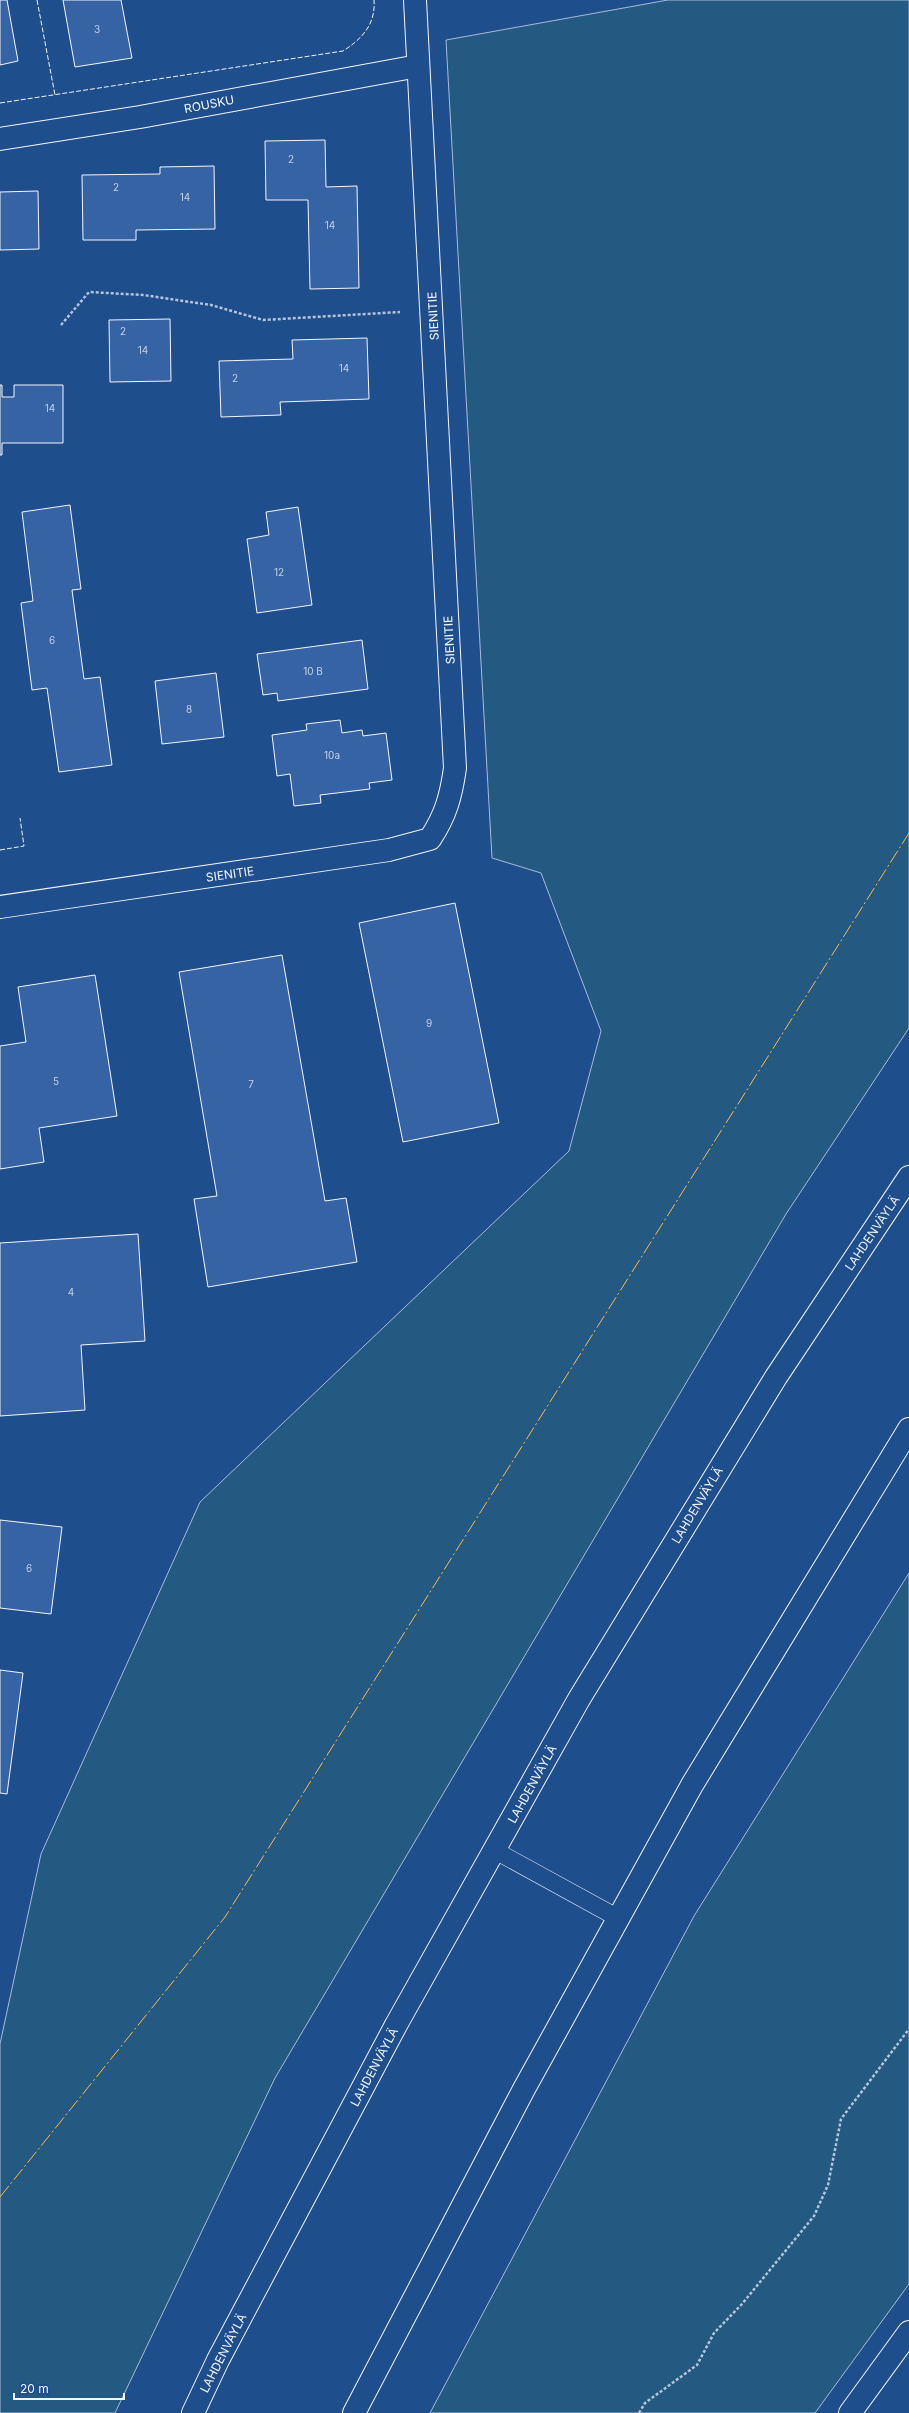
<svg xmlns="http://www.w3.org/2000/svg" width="909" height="2413" viewBox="0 0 909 2413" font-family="Inter,sans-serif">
<rect width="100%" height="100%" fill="#1f4e8c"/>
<path fill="#245a82" stroke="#a8bbd7" d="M668,0h241v1028l-123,186 -511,864 -160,335h-115v-369l41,-190 159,-352 369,-351 32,-120 -60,-158 -49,-15 -46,-818z
M909,1573v711l-94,129h-385l264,-497z"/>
<path fill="#3563a3" stroke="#f2f6ff" d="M0,0h7l11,61 -18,4z
M63,0h58l11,58 -57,9z
M325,140l1,47 31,-1 2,102 -49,1 -2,-89h-42l-1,-59z
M214,166l1,63 -79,1v10h-53l-1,-65 78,-1v-7z
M38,191l1,58 -39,1v-58z
M170,319l1,62 -61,1 -1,-62z
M367,338l2,61 -89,3 1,13 -60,2 -2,-56 74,-2 -1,-19z
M0,385h2v12h12v-12h49v58h-61v12h-2z
M70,505l11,84 -9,1 12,89 16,-2 12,88 -53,7 -12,-84 -15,2 -11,-87 12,-2 -11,-89z
M298,507l14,98 -55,8 -10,-74 22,-4 -3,-23z
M362,640l6,49 -90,12 -1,-8 -14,2 -6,-41z
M216,673l8,64 -62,7 -7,-63z
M340,720l2,13 20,-3 1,6 23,-3 6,47 -23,3 1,6 -50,6 1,8 -27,3 -4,-32 -13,2 -5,-41 35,-5 -1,-6z
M455,903l44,220 -96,19 -44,-219z
M282,955l43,246 21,-3 11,64 -149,25 -14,-88 23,-3 -38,-224z
M95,975l22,141 -78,12 5,34 -44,7v-123l26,-4 -8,-55z
M138,1234l7,107 -64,4 4,65 -85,6v-173z
M0,1520l62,7 -11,87 -51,-6z
M0,1670l23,3 -16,121 -7,-1z"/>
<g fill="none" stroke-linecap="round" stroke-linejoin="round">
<g stroke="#f2f6ff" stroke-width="18">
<path id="lane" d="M494,1850l124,68"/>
</g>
<g stroke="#f2f6ff" stroke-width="24">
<path id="street" d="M0,139l140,-22 278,-51
M850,2413l59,-81"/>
</g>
<g stroke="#f2f6ff" stroke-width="24">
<path id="secondary" d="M0,907l389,-57 41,-11c16,-24 21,-43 25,-71l-40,-768"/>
</g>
<g stroke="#f2f6ff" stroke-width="24">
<path id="highway" d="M193,2413l25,-53 178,-335 183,-326 197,-322 133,-200
M354,2413l170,-324 168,-304 217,-356"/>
</g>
<path stroke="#b3c4dc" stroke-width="2.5" stroke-dasharray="3 2" stroke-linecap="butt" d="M61,325l28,-33 54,3 68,10 52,15 137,-8
M639,2413l6,-10 52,-38 17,-32 28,-29 72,-88 14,-31 13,-66 68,-90"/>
<use href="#lane" stroke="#1f4e8c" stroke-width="17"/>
<use href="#street" stroke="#1f4e8c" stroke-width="22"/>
<use href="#secondary" stroke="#1f4e8c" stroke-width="22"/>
<use href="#highway" stroke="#1f4e8c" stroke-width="22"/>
<path stroke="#f2f6ff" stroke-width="1" stroke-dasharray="5 2" stroke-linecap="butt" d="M37,0l18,95
M0,103l343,-52c19,-12 33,-27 31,-51
M0,850l24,-4 -4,-28"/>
<path stroke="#ffb74d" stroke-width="1" stroke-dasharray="14 3 2 3" stroke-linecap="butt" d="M0,2197l225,-280 684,-1084"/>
</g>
<g text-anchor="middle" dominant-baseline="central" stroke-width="3" stroke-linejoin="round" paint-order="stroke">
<g font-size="10" fill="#c3d1e8">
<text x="97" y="29">3</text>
<text x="291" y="159">2</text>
<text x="116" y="187">2</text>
<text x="185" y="197">14</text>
<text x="330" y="225">14</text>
<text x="123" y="331">2</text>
<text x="143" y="350">14</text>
<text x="344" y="368">14</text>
<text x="235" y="378">2</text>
<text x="50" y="408">14</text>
<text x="279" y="572">12</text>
<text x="52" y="640">6</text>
<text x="313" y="671">10 B</text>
<text x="189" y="709">8</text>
<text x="332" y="755">10a</text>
<text x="429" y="1023">9</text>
<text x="56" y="1081">5</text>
<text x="251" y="1084">7</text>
<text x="71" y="1292">4</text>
<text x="29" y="1568">6</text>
</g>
<g font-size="12" fill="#f2f6ff" stroke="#1f4e8c">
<text transform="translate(209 104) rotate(-11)">ROUSKU</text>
<text transform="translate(433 316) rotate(-93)">SIENITIE</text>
<text transform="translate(449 640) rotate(-93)">SIENITIE</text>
<text transform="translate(230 874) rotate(-8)">SIENITIE</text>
<text transform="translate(872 1233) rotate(-56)">LAHDENVÄYLÄ</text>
<text transform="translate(697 1505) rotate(-59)">LAHDENVÄYLÄ</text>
<text transform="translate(532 1784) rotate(-61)">LAHDENVÄYLÄ</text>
<text transform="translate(374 2067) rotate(-62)">LAHDENVÄYLÄ</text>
<text transform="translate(223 2353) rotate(-63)">LAHDENVÄYLÄ</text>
</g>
</g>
<path d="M14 2393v6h110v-6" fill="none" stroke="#f2f6ff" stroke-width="2"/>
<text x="20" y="2393" font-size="12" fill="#f2f6ff" stroke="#1f4e8c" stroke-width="3" paint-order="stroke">20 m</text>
</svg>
